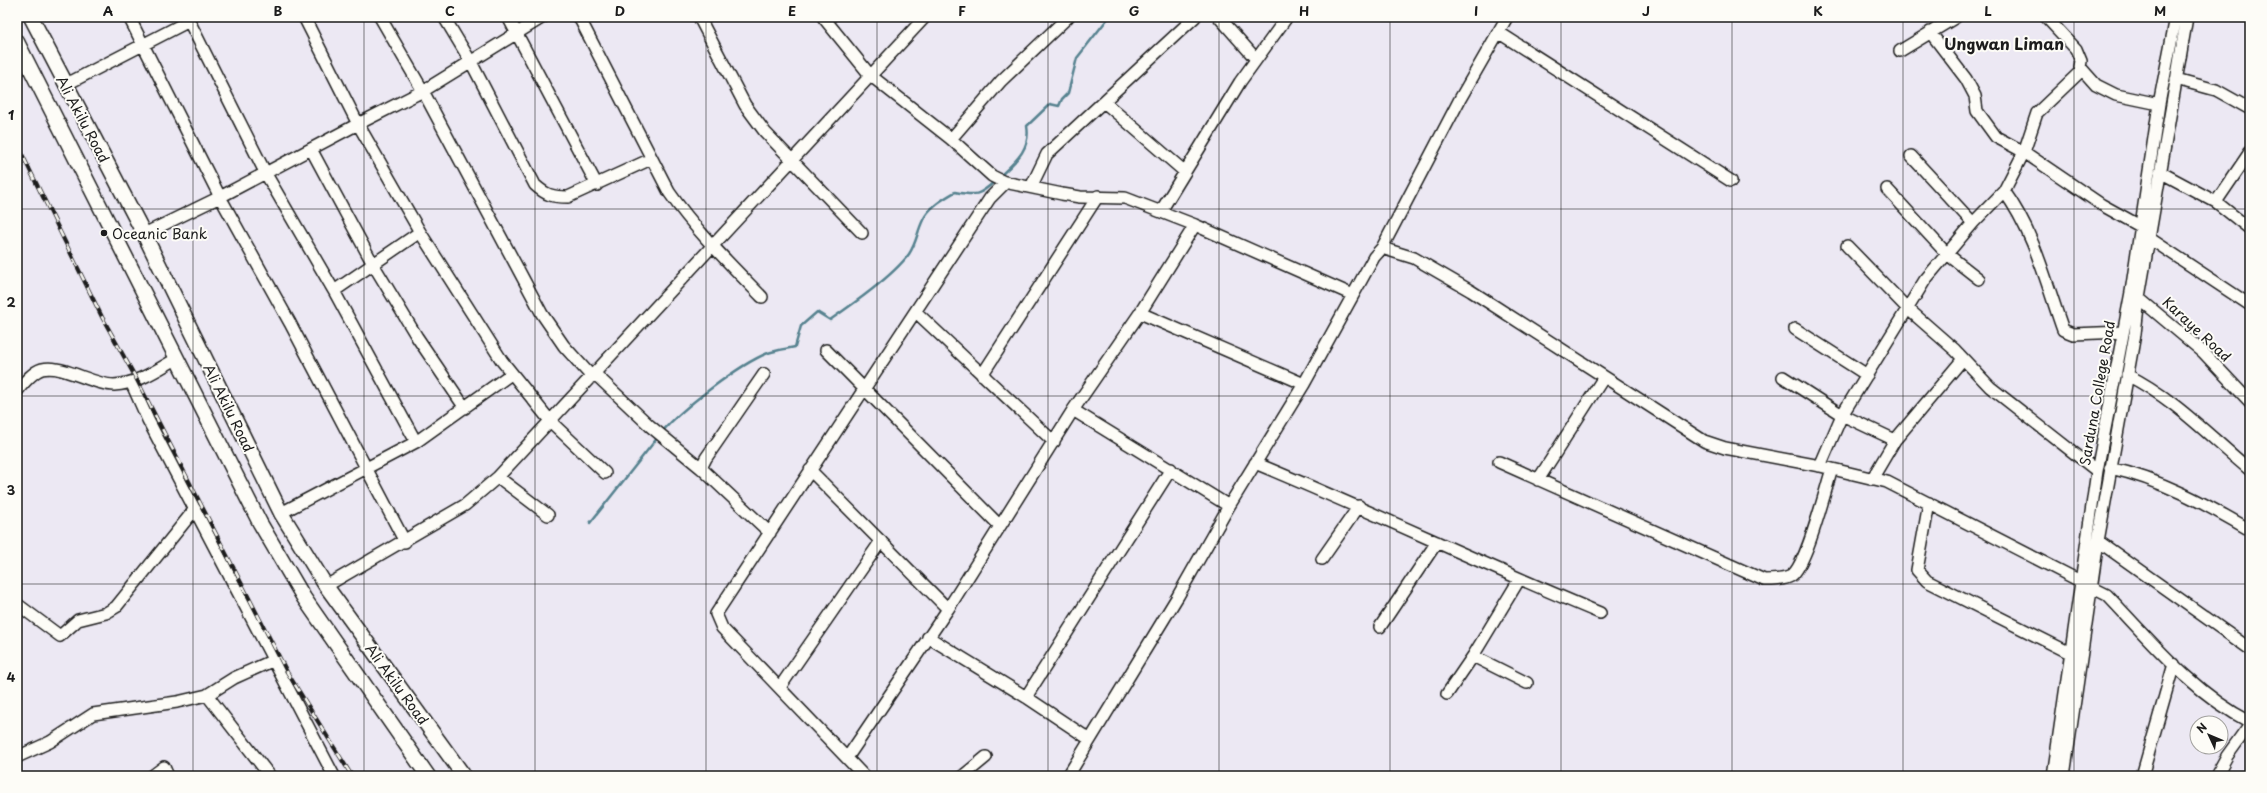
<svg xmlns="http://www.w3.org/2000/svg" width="2267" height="793" viewBox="0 0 2267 793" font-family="'Playpen Sans',sans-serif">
<rect width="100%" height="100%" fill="#ece8f3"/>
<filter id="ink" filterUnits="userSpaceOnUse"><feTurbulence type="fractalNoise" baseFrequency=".025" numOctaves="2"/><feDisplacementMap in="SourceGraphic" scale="8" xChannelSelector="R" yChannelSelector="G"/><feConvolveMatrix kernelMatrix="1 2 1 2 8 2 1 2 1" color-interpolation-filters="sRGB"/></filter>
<g filter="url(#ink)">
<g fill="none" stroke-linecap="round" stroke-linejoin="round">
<path stroke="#56828f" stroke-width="2.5" d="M1000,176c16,-15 31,-27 27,-50l23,-22 9,2 3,-7 6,-6 9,-35 32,-41
M662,432c19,-23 78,-68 106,-79 9,-3 18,-4 27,-6l6,-21 16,-14 13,8c23,-16 63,-44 79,-66 8,-12 8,-22 14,-34 6,-13 20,-21 32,-28 21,4 24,4 40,-11
M590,523l68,-86"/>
<g stroke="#1c1c1c" stroke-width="14">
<path id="minor" d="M129,17l91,180 70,126 115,219
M187,17l79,157 68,117 82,151
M304,17l54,107 62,108 82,129 49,61 54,51
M380,17l43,74 119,223 22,32 28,31
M444,17l27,45 64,123c11,10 17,12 33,12l83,-38
M508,17l89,168
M579,17l90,175c27,39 60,71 93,105
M699,17l46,88 20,27 97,101
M823,17l47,58 81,64 41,37 12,6 58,12 18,3 45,1 70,27 158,70
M1219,17l37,42
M2046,17l30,32 5,12 -1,6 16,18 20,10 43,9
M1498,32l233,149
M1930,32l36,47 9,17 2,15 19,26 28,15 78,53 38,21
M1900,51l56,-34
M2176,79l40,11 34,19
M65,85l124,-64
M1104,102l81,70
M951,139l50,-58 67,-64
M311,149l62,115 44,73 48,71
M1911,156l62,67
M2160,172l56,30 34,27
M1031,187l16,-33 148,-137
M1887,189l60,65 32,25
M2004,191c30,41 42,91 59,139l10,4 50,-2
M2216,202l34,-50
M1161,211l79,-129 47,-65
M144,234l76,-37 138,-73 65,-33 120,-74
M2149,238l101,67
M1847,246l60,62 48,42 35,37 107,84
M1382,248l32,10 57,33 233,150 21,7 95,18 67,16 193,99
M334,291l86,-59
M2135,295l68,57 47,50
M916,312l138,130
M1140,313l164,71
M1795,329l72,46
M826,350l174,176
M595,374l55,52 51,42 69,65
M982,375l116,-179
M2127,375c47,23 83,62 123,95
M1783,377l59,38 53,25
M131,382l17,38 186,356
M17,391c6,-7 15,-19 25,-22 21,-5 50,16 72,16 23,-1 43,-15 62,-26
M1073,410l156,96
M1499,462l265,118c9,0 20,0 27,-4 16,-11 34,-86 41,-107
M1255,463c116,48 229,102 345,150
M1820,466l22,-51 83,-135 48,-57 31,-32 20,-39 13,-39 45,-43
M701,468l5,-10 58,-84
M2110,468c50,11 96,36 140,62
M810,470l138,139
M498,477l50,38
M1872,479l23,-39 68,-81
M1538,480l66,-103
M1929,503l-12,67 10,11 143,72
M281,513l135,-71 95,-68
M2098,541l152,108
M1322,559l37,-53
M326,586l139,-81 33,-28 427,-460
M2091,587l16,8c43,45 86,98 143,127
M17,604l43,32 18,-16 28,-7 10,-6 79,-98
M1380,627l57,-85
M928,637l98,60 63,42
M1473,656l54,27
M780,687l101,-146
M1447,694l26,-38 46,-76
M207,695l63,81
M1026,697l145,-228
M17,757l33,-15 43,-28 84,-12 30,-7 27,-17 40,-18
M847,758l101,-149 125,-199 67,-97 55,-88
M152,776l12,-9 4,9
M864,776l-142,-148 -6,-14 274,-416 16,-16
M963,776l23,-19
M1068,776l110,-180 51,-90 75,-122 70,-127 8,-9 78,-149 47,-82
M2053,776l44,-305 34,-179 28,-188 17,-87
M2064,776l34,-235 37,-207 4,-37 48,-280
M2142,776l32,-112
M2216,776l11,-20 23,-32"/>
</g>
<g stroke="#1c1c1c" stroke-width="17">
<path id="major" d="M31,17l113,217 137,279 45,73 138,190
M17,42l243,481 44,75 124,178"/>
</g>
<use href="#minor" stroke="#fdfcf7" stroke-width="11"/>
<use href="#major" stroke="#fdfcf7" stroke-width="14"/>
<g stroke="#1c1c1c" stroke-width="4">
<path id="rail" d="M17,144l85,173 35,63 150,292 65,104"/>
</g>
<use href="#rail" stroke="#fdfcf7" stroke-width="2.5" stroke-dasharray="8" stroke-linecap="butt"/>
</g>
</g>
<path fill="none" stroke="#1c1c1c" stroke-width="1" stroke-opacity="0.55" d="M193,17v759M364,17v759M535,17v759M706,17v759M877,17v759M1048,17v759M1219,17v759M1390,17v759M1561,17v759M1732,17v759M1903,17v759M2074,17v759M17,209h2233M17,396h2233M17,584h2233"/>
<circle fill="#1c1c1c" stroke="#fdfcf7" stroke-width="1.5" cx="104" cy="233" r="4"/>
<g text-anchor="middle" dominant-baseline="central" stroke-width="4" stroke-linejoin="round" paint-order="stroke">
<g font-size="14" fill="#1c1c1c" stroke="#fdfcf7">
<text transform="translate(83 119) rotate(62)">Ali Akilu Road</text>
<text transform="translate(2197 329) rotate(43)">Karaye Road</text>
<text transform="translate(2097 393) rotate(-80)">Sarduna College Road</text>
<text transform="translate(229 408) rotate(64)">Ali Akilu Road</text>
<text transform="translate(397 684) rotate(54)">Ali Akilu Road</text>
</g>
<g font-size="14" fill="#1c1c1c" stroke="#fdfcf7" text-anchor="start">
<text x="112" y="233">Oceanic Bank</text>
</g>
<g font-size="16" font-weight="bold" fill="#1c1c1c" stroke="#fdfcf7">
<text x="2004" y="43">Ungwan Liman</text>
</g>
</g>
<rect width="2267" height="793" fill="none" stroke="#fdfcf7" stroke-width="44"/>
<g transform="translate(2209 735) rotate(314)"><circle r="19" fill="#fdfcf7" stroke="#a3a29f"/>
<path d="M0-3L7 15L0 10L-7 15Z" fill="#1c1c1c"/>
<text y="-6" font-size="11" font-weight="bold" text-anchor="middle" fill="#1c1c1c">N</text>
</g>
<rect x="22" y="22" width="2223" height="749" fill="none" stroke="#1c1c1c" stroke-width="1.5"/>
<g font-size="13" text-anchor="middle" font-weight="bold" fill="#1c1c1c">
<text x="108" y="16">A</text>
<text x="278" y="16">B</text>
<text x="450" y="16">C</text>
<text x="620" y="16">D</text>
<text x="792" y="16">E</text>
<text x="962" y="16">F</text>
<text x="1134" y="16">G</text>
<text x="1304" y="16">H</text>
<text x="1476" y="16">I</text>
<text x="1646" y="16">J</text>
<text x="1818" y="16">K</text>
<text x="1988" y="16">L</text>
<text x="2160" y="16">M</text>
<text x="11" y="120">1</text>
<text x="11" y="307">2</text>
<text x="11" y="495">3</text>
<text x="11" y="682">4</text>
</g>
</svg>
